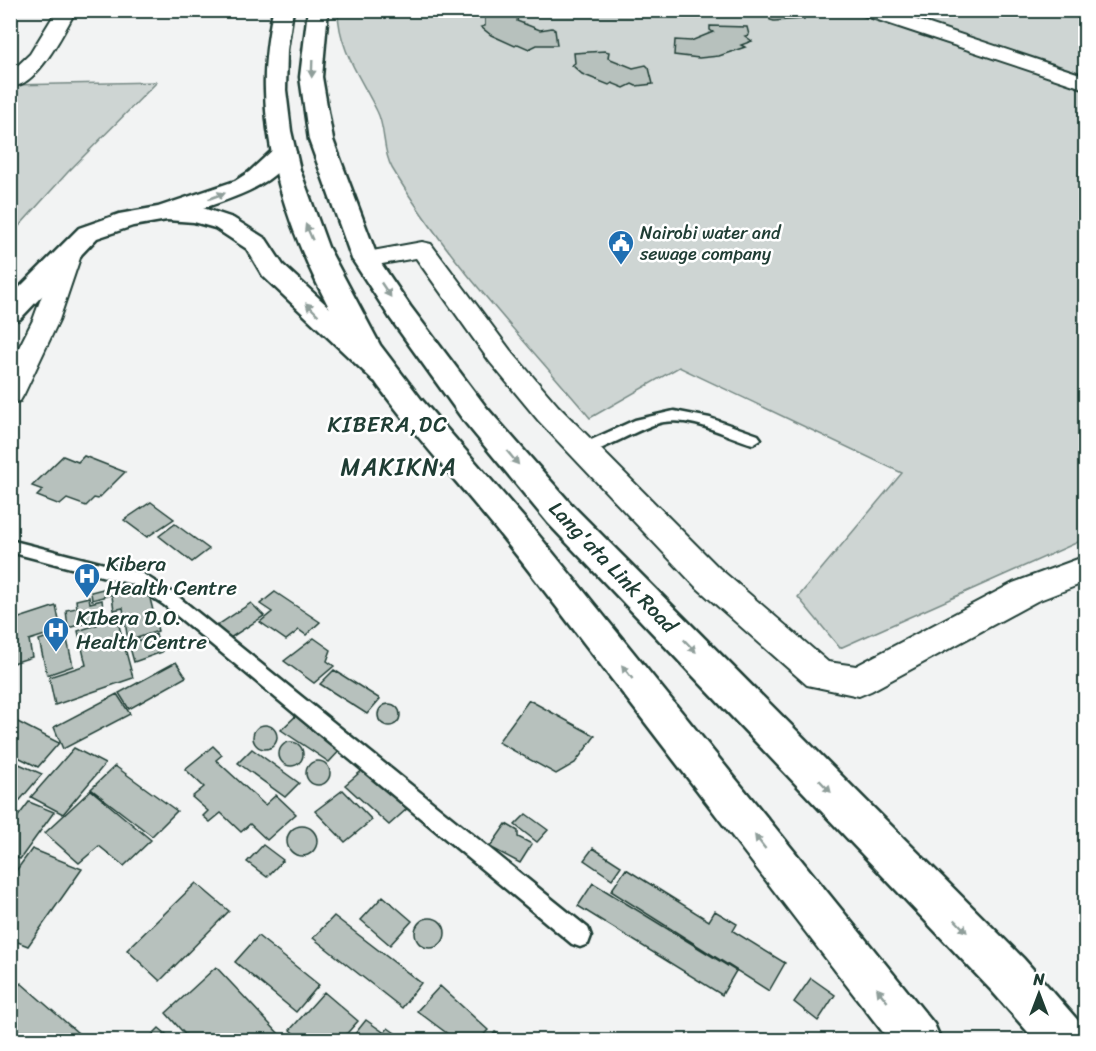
<svg xmlns="http://www.w3.org/2000/svg" width="1096" height="1051" viewBox="0 0 1096 1051" font-family="Sriracha,sans-serif">
<rect width="100%" height="100%" fill="#f2f3f3"/>
<filter id="ink" filterUnits="userSpaceOnUse"><feTurbulence type="fractalNoise" baseFrequency=".0167" numOctaves="2"/><feDisplacementMap in="SourceGraphic" scale="12" xChannelSelector="R" yChannelSelector="G"/><feConvolveMatrix kernelMatrix="1 2 1 2 8 2 1 2 1" color-interpolation-filters="sRGB"/></filter>
<g filter="url(#ink)">
<path fill="#ced5d3" stroke="#768984" stroke-width="1.5" d="M338,10l747,1v528l-245,109 -42,-51 104,-124 -223,-106 -89,51c-68,-81 -144,-159 -198,-250 -10,-17 -6,-40 -15,-57 -16,-33 -39,-62 -39,-101z
M157,82l-89,90 -57,63v-150z"/>
<path fill="#b7c1bd" stroke="#1f3d34" stroke-width="1.5" d="M756,10h44l4,9 -30,2 -4,-1 -1,-6z
M515,15l3,1 -1,5 23,9 12,-2 3,2 2,15h-20l-8,4 -11,-5 -3,2 -24,-11 -10,-8 4,-1v-10z
M710,26l37,1 2,8 -4,1 7,5 -11,4 4,2 -26,9 -20,2 -25,-3 1,-15 16,1 22,-9 -3,-2z
M605,51l4,1 -1,6 25,10 13,-3 3,3 4,16 -17,2 -4,-2 -8,4 -12,-5 -3,2 -27,-11 -10,-9 3,-2 -1,-10z
M63,456l15,6 6,-6 41,16 -27,27 -4,-1 -8,8 -19,-7 -7,6 -23,-9 6,-6 -11,-4z
M151,502l23,17 -27,18 -23,-17z
M175,524l34,25 -17,13 -33,-26z
M134,581l1,7 -43,12 -1,-8z
M147,586l11,45 -30,10 -5,-33 -9,2 -2,-14z
M275,592l45,30 -14,13 -7,-5 -13,10 -26,-18 12,-10 -12,-8z
M89,597l1,6 12,-3 2,18 -36,10 -2,-18 11,-2 -1,-8z
M251,603l13,13 -37,24 -12,-13z
M56,606l5,24 -32,10 3,17 -22,7v-43z
M117,618l16,60 -78,27 -6,-28 37,-12 -8,-34z
M65,631l8,35 -26,9 -8,-35z
M156,634l6,18 -28,10 -5,-18z
M314,638l17,12 -4,11 7,5 -20,17 -30,-22z
M176,662l10,15 -57,32 -10,-16z
M334,670l46,29 -13,15 -47,-30z
M117,694l13,20 -67,35 -9,-22z
M529,700l66,36 -20,27 -19,11 -58,-32z
M378 715a11 11 0 1 1 22 0a11 11 0 1 1-22 0Z
M298,714l47,31 -16,17 -48,-32z
M10,718l49,25 -21,24 -28,-14z
M253 737a12 12 0 1 1 24 0a12 12 0 1 1-24 0Z
M279 754a12 12 0 1 1 24 0a12 12 0 1 1-24 0Z
M213,746l9,9 -6,5 49,45 11,-10 20,19 -29,26 -17,-16 -9,8 -20,-19 -11,9 -7,-6 5,-5 -16,-14 12,-10 -19,-18z
M74,748l31,16 -42,50 -32,-17z
M252,749l47,34 -14,14 -47,-34z
M10,760l32,14 -32,38z
M306 773a12 12 0 1 1 24 0a12 12 0 1 1-24 0Z
M115,766l62,45 -25,25 -61,-47z
M365,768l44,39 -20,18 -44,-40z
M91,790l60,50 -27,26 -25,-20 -20,17 -34,-30z
M343,790l29,30 -27,22 -30,-31z
M29,802l25,10 -34,47 -10,-4v-28z
M526,814l22,16 -11,12 -22,-17z
M506,824l12,7v6l14,7 -12,19 -30,-16z
M287 841a15 15 0 1 1 30 0a15 15 0 1 1-30 0Z
M263,845l20,15 -16,17 -20,-15z
M593,848l28,18 -9,13 -28,-19z
M32,849l50,20 -54,77 -18,-7v-60z
M626,869l83,52 6,-10 22,13 -4,7 52,32 -16,28 -158,-100z
M196,883l33,28 -69,70 -33,-31z
M593,883l143,88 -14,24 -144,-89z
M383,896l29,25 -22,24 -29,-25z
M334,916l87,67 -19,25 -89,-70z
M415 933a15 15 0 1 1 30 0a15 15 0 1 1-30 0Z
M258,936l61,49 -23,27 -61,-50z
M216,967l64,68 -6,5h-84l-24,-27z
M811,978l24,17 -17,26 -24,-19z
M21,983l65,57h-76v-46z
M440,986l48,44 -9,10h-23l-39,-29z
M324,992l34,29 -17,19h-40l-11,-10z
M366,1020l17,12 -6,8h-27z
M159,1028l14,12h-26z
M388,1028l17,12h-26z
M495,1032l13,8h-19z"/>
<g fill="none" stroke-linecap="round" stroke-linejoin="round">
<g stroke="#1f3d34" stroke-width="5">
<path id="service" d="M674,411l36,7 48,17 3,4 -8,5c-29,-8 -58,-27 -89,-22 -22,3 -71,36 -86,32l-3,-4 3,-4 57,-26z
M10,540l133,34 33,21 412,333 3,8 -3,8 -8,3 -8,-3 -408,-339 -32,-21 -122,-32z"/>
</g>
<g stroke="#1f3d34" stroke-width="4">
<path id="minor" d="M57,10h19c-11,20 -40,80 -66,76v-13l20,-19z
M858,10h29l199,66v13l-226,-75z
M422,242l9,2 79,106 48,56 161,162 109,94 28,4 157,-83 73,-27v26l-49,19 -166,90 -12,5 -52,-11 -112,-99 -157,-166 -48,-58 -74,-104 -51,9 -9,-3 -4,-5 4,-5z
M70,245l9,2 3,5 -23,68 -35,74 -4,7 -10,2v-38l23,-45 25,-68 3,-5z"/>
</g>
<g stroke="#1f3d34" stroke-width="5">
<path id="tertiary" d="M284,145l8,2 4,5c-23,33 -57,44 -93,56l30,10 33,21 17,26 111,102 5,7 -5,7 -10,3 -10,-3 -111,-105 -16,-27 -32,-21 -21,-6 -27,-2 -34,6 -36,12 -77,81 -10,2v-24l69,-69 40,-14 39,-7 77,-26 14,-9 27,-25z"/>
</g>
<g stroke="#1f3d34" stroke-width="5">
<path id="secondary" d="M273,10h20l-6,40 -1,40 5,41 9,39 28,77 52,98 41,54 115,133 398,492 7,16h-52c-102,-131 -203,-265 -305,-397 -31,-41 -62,-82 -95,-122 -37,-45 -76,-88 -110,-134 -60,-84 -112,-192 -114,-297 -1,-27 3,-53 8,-80z
M308,10h20l-6,67 11,63 45,119 32,47 76,101 86,98 451,453 58,66 5,16h-51l-44,-50 -443,-467 -84,-102 -74,-103 -38,-59 -43,-119 -9,-63z"/>
</g>
<use href="#service" fill="#fff" fill-rule="evenodd"/>
<use href="#minor" fill="#fff" fill-rule="evenodd"/>
<use href="#tertiary" fill="#fff" fill-rule="evenodd"/>
<use href="#secondary" fill="#fff" fill-rule="evenodd"/>
</g>
<defs><path id="oneway-solid" d="M-6-.8H1V-3.2L6.5 0L1 3.2V.8H-6Z" transform="scale(1.5)"/></defs>
<g fill="#8f9e9a">
<use href="#oneway-solid" transform="translate(312 69) rotate(92)"/>
<use href="#oneway-solid" transform="translate(217 196) rotate(-20)"/>
<use href="#oneway-solid" transform="translate(309 232) rotate(-114)"/>
<use href="#oneway-solid" transform="translate(386 290) rotate(56)"/>
<use href="#oneway-solid" transform="translate(312 309) rotate(-136)"/>
<use href="#oneway-solid" transform="translate(513 458) rotate(50)"/>
<use href="#oneway-solid" transform="translate(690 646) rotate(46)"/>
<use href="#oneway-solid" transform="translate(627 672) rotate(-128)"/>
<use href="#oneway-solid" transform="translate(825 786) rotate(46)"/>
<use href="#oneway-solid" transform="translate(760 842) rotate(-128)"/>
<use href="#oneway-solid" transform="translate(961 926) rotate(46)"/>
<use href="#oneway-solid" transform="translate(882 995) rotate(-128)"/>
</g>
</g>
<defs>
<g id="civic-pin" transform="scale(1.35)"><path d="M0 17L-7.5 6A9.5 9.5 0 1 1 7.5 6Z" fill="#1f6fb2" stroke="#fff"/><path d="M-.6-6.5H3V-4.5H.6V-3L4-1V1h2V6H-6V1h2V-1L-.6-3ZM-1.2 2.5V6h2.4V2.5Z" fill="#fff"/></g>
<g id="hospital-pin" transform="scale(1.35)"><path d="M0 17L-7.5 6A9.5 9.5 0 1 1 7.5 6Z" fill="#1f6fb2" stroke="#fff"/><path d="M-5-5h3v3.5h4V-5h3V5h-3V1.5h-4V5h-3Z" fill="#fff"/></g>
</defs>
<g fill-rule="evenodd">
<use href="#civic-pin" x="621" y="243"/>
<use href="#hospital-pin" x="87" y="576"/>
<use href="#hospital-pin" x="56" y="630"/>
</g>
<g text-anchor="middle" dominant-baseline="central" stroke-width="5" stroke-linejoin="round" paint-order="stroke">
<g font-size="18" fill="#1f3d34" stroke="#fff" text-anchor="start">
<text x="640" y="233">Nairobi water and<tspan x="640" dy="21">sewage company</tspan></text>
</g>
<g font-size="21" fill="#1f3d34" stroke="#fff" text-anchor="start">
<text x="106" y="564">Kibera<tspan x="106" dy="24">Health Centre</tspan></text>
<text x="76" y="618">KIbera D.O.<tspan x="76" dy="24">Health Centre</tspan></text>
</g>
<g font-size="21" fill="#1f3d34" stroke="#fff">
<text transform="translate(613 567) rotate(46)">Lang'ata Link Road</text>
</g>
<g font-size="22" letter-spacing="1.5" fill="#1f3d34" stroke="#fff">
<text x="388" y="424">KIBERA,DC</text>
</g>
<g font-size="24" letter-spacing="1.5" fill="#1f3d34" stroke="#fff">
<text x="399" y="467">MAKIKNA</text>
</g>
</g>
<rect width="1096" height="1051" fill="none" stroke="#fff" stroke-width="36"/>
<rect x="18" y="18" width="1060" height="1015" fill="none" stroke="#1f3d34" stroke-width="2" filter="url(#ink)"/>
<g transform="translate(1039 994)" stroke="#ffffff" stroke-width="4.5" paint-order="stroke">
<path d="M0-4.5L10 22L0 15L-10 22Z" fill="#1f3d34"/>
<text y="-9" font-size="16" font-weight="bold" text-anchor="middle" fill="#1f3d34">N</text>
</g>
</svg>
